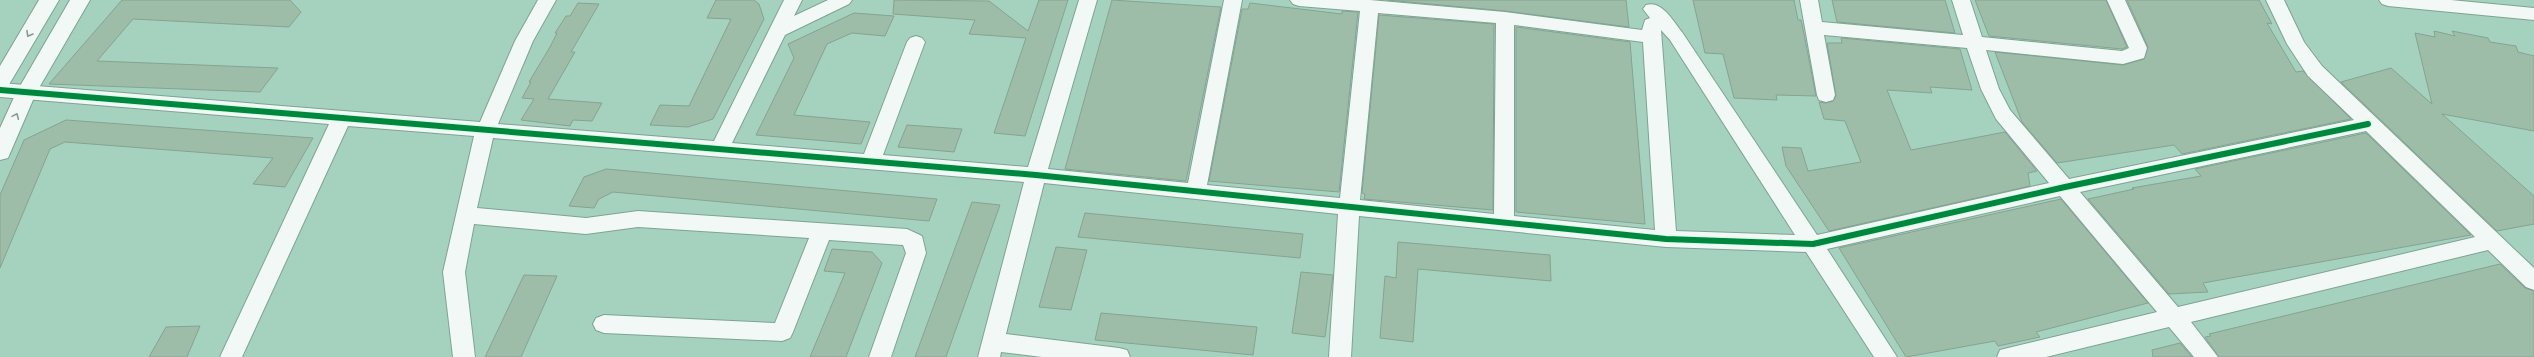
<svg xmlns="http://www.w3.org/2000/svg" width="2534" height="357" viewBox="0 0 2534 357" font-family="'DejaVu Sans',sans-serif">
<rect width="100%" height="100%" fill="#a5d2be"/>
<path fill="#9ebda9" stroke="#85a390" d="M122,0h168l11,12 -12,15 -156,-8 -36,42 181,7 -18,24 -211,-8z
M716,0h38l5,4 5,15 -51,100 -25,8 -38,-2 10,-20 29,1 42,-87 -24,-1z
M894,0l95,1 39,30 11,-31h29l-43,136 -31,-3 32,-95 -57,-4 6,-14 -82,-6z
M1112,0l109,7 -35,174 -121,-12z
M1387,0h239l3,27 -124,-16z
M1693,0h101l4,20h3l3,14 12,62 -40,-1 1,5 -43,-2 -11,-44 -18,-1z
M1832,0h113l10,33 -118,-11z
M1975,0h131l21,47 -5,2 -133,-13z
M2127,0h132l13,24 -5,-1 29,49 7,-1 48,48 -169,35 -8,-9 -117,18 -35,-41 -27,-70 128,13 21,-6 4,-12z
M578,3l21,1 -28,48h4l-27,47 54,4 -10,18 -19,-1 -3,6 -49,-6 13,-21 -12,-1 9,-16h-2l21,-35 7,-14h-2l11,-17h4z
M1250,3l92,11v-3l16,1 -19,180 -130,-11 33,-172h6z
M854,13l40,3 -9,20 -33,-3 -25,11 -33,71 76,7 -9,22 -105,-9 38,-77 -6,-14z
M1379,15l115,9 -1,186 -129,-11 1,-5 -3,-1z
M1516,27l114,15 15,182 -129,-12z
M2434,31l21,5 -3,-5 36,7 2,4 26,4 2,6 16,4v75l-92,-17 92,82v28l-37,7 -156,-149 50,-14 41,36 -17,-71 20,4z
M1841,38l119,11 12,41 -42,-3 2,6 -45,-3 24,60 94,-18 32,39 -9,2 2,13 -201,45 -43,-65 -4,-19 19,1 7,23 53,-9 -16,-41 -21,-2 -5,-17 7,1 7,-2 3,-5 -9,-53h15z
M66,120l247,18 -28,49 -32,-3 20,-26 -208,-16 -15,7 -50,119v-73l24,-55z
M907,125l55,4 -8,23 -56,-5z
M2366,133l105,102 -268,48 5,9 -39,2 -81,-95 46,-10 -2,-1 69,-12 -6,-7z
M606,169l331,30 -8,22 -316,-29 -14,7 -5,9 -25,-2 15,-29z
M2061,199l87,104 -112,29 4,5 -42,9 -3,-5 -89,16 -67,-109z
M972,202l28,3 -54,152h-31z
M1085,213l218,21 -3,24 -222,-21z
M1398,242l152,13 1,26 -133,-12 -5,73 -33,-4 5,-62 11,2z
M1056,247l31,3 -16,60 -32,-3z
M832,249l40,3 10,11 -36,94h-36l35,-84 -21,-2z
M2500,264l25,24 9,3v66h-315l-14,-20 6,-1 -2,-2z
M1301,272l32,3 -8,62 -33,-4z
M524,275l33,1 -36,81h-36z
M1101,313l156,14 -4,28 -158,-15z
M200,326l-13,31h-38l17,-30z
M2180,343l12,14h-39l-1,-7z"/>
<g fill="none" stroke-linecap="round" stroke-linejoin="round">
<g stroke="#7ea394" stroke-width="2">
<path id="minor" d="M538,0h18l-23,41 -35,83 216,17 70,-141h18l-8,16 34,-16h24l-3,4 -64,31 -53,108 132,11 43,-112 3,-4 6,-2 6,2 3,4 -42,113 145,12 51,-167h18l-49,169 140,14 36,-183h18l-35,185 133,13 20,-187 -61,-5 -6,-2 -3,-4h80l135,12 137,18 3,-10 5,-2 -7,-9 3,-4c16,-5 27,16 36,27l135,203 232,-52 -53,-64 -15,-30 -14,-41 -143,-13 11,60 -2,5 -7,2 -7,-2 -2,-5 -17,-95h18l4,22 141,13 -11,-35h18l12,37 140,14 7,-3 -22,-48h18l22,48 -3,10 -21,6 -137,-14 13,39 11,21 59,69 285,-59 -46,-44 -21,-32 -21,-44h18l20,42 18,24 212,202v22l-8,-3 -38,-37 -297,72 27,35h-24l-25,-30 -123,30h-49l3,-7 8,-2 149,-36 -97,-116 -233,53 70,108h-23l-68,-105 -140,-5 -307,-31 -8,141h-22l9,-143 -294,-31 -38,151 113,14 8,2 3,7h-88l-41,-5 -1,5h-22l46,-175 -531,-44 -16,70 109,10 52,-7 269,18 15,7 4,17 -35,104h-22l37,-104 -3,-8 -74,-5 -36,92 -3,6 -8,3 -178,-8 -8,-3 -3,-6 3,-6 8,-3 171,8 34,-85 -171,-11 -52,7 -112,-10 -9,48 10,85h-22l-10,-85 31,-136 -126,-10 -106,231h-22l109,-233 -329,-27v-14l480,39 35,-81zM1378,13l118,10 -2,191 -134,-14zM1514,25l129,17 12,188 -141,-14zM1661,30l9,10 125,195 -119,-4zM2366,131l109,106 -297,70 -98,-115z
M2379,0h72l83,8v12l-146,-14 -6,-2z"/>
</g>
<g stroke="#7ea394" stroke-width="2">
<path id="tertiary" d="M39,0h20l-52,88 -7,2v-24z
M70,0h20l-54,93 -28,65 -8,2v-32l16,-35z"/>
</g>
<use href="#minor" fill="#f2f8f5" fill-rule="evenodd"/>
<use href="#tertiary" fill="#f2f8f5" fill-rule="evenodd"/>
<g stroke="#d5fdea" stroke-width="8">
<path id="cycleway" d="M0,90l1036,85 630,64 147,5 252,-57 303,-63"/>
</g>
<use href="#cycleway" stroke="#00873e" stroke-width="6"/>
</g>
<defs><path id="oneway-chevron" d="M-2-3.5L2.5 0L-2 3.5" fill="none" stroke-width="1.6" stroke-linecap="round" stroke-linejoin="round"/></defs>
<g stroke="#879b94">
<use href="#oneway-chevron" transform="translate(29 34) rotate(120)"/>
<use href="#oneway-chevron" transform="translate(16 116) rotate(-66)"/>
</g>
</svg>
